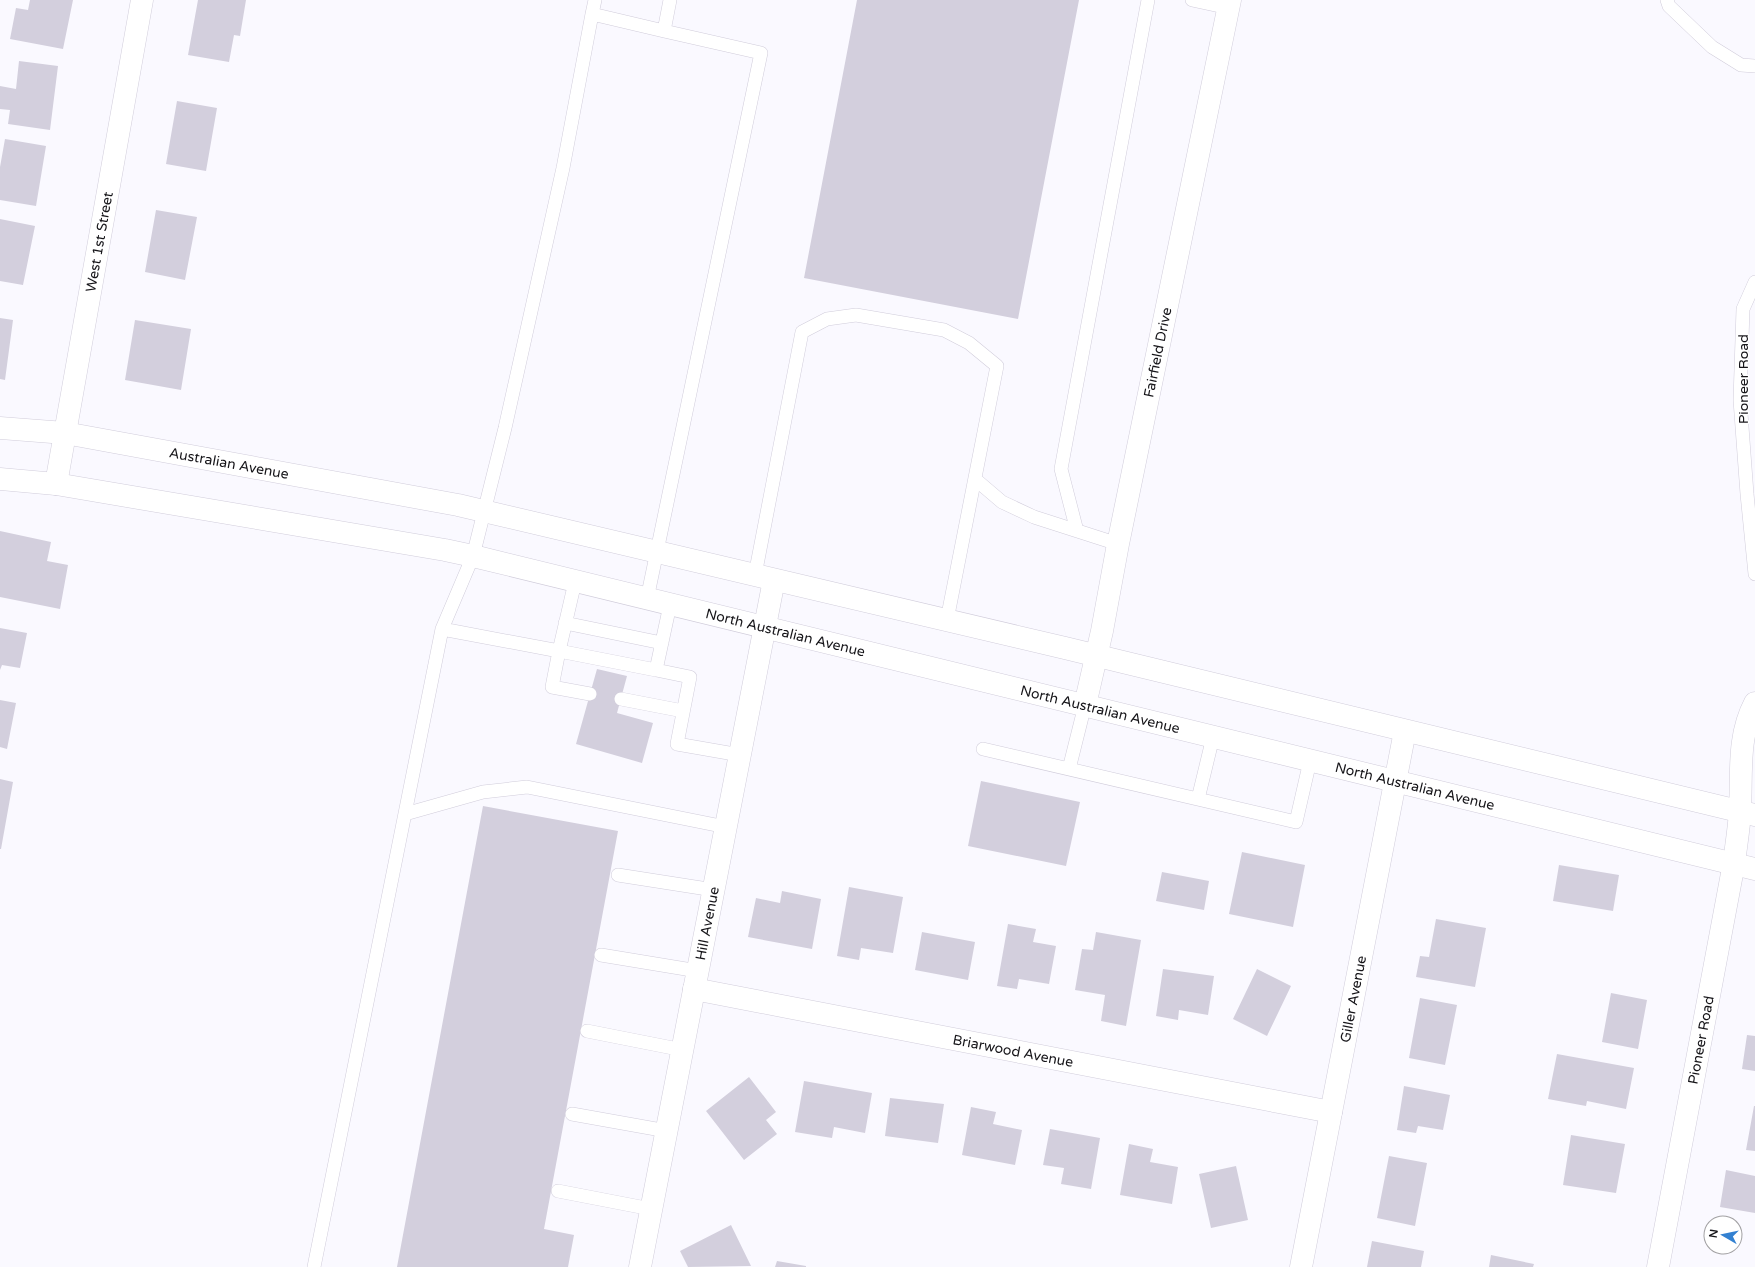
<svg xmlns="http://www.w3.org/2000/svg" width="1755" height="1267" viewBox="0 0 1755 1267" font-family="'Varela Round',sans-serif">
<rect width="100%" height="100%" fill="#faf9ff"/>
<path fill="#d3cfdd" d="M30,0h43l-10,49 -53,-10 6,-31 12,2z
M198,0h48l-6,36 -6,-1 -5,27 -41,-7z
M857,0h222l-61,319 -214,-41z
M19,61l39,5 -8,64 -42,-6 2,-14 -10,-1v-23l16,3z
M177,101l40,7 -11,63 -40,-7z
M5,139l41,7 -10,60 -36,-6v-33z
M156,210l41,7 -12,63 -40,-8z
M0,219l35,7 -12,59 -23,-4z
M0,318l13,2 -8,60 -5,-1z
M135,320l56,9 -10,61 -56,-10z
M0,531l51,11 -4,19 21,4 -8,44 -60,-12z
M0,628l27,5 -7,35 -18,-3 -2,5z
M597,669l30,7 -10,37 36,10 -11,40 -66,-19z
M0,700l16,3 -9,46 -7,-2z
M0,779l13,3 -12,67h-1z
M981,781l99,21 -14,64 -98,-20z
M483,806l135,25 -74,398 30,6 -6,32h-171z
M1242,852l63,13 -12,62 -64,-13z
M1559,865l60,10 -6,36 -60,-10z
M1162,872l47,9 -5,29 -48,-9z
M849,887l54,10 -10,56 -32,-5 -2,12 -22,-4z
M782,891l39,8 -9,50 -64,-12 8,-39 24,5z
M1436,919l50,9 -11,59 -59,-10 4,-21 9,1z
M1008,924l28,5 -3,13 23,4 -7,38 -30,-5 -2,10 -20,-3z
M922,932l53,10 -7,38 -53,-10z
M1096,932l45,8 -15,86 -25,-5 4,-26 -30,-5 7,-41 11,1z
M1163,969l51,7 -6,39 -29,-5 -1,10 -22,-4z
M1257,969l34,17 -24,50 -34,-17z
M1611,993l36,7 -9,49 -36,-7z
M1420,998l37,7 -12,60 -36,-7z
M1747,1035l8,1v35l-13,-2z
M1557,1054l77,14 -8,41 -39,-8 -1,5 -38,-7z
M749,1077l27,35 -10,8 11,14 -33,26 -38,-49z
M804,1081l68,12 -7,40 -31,-6 -2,11 -37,-6z
M1404,1086l46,9 -7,35 -25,-4 -2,7 -19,-3z
M890,1098l54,6 -6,39 -53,-7z
M1754,1106h1v45l-9,-1z
M971,1107l25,5 -3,12 29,6 -7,35 -53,-10z
M1050,1129l50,9 -9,51 -30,-5 3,-16 -21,-3z
M1571,1135l54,9 -9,49 -53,-8z
M1129,1144l24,5 -3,13 28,5 -6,37 -52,-9z
M1389,1156l38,7 -12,63 -38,-8z
M1236,1166l12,54 -37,8 -12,-54z
M1726,1170l29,6v37l-35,-6z
M731,1225l20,41 -63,1 -8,-16z
M1372,1241l52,10 -3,16h-54z
M1491,1255l43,9 -1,3h-44z
M777,1261l29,5v1h-31z"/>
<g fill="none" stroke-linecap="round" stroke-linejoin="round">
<g stroke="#d1cddb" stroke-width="14">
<path id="service" d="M595,0l-3,14 72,17
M1192,0l37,8
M1667,0l2,6 43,41 29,18 14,1
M1755,282l-12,27 -3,91 7,94 8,80
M975,479l27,23 32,15 84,27
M1077,531l-16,-62 87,-469
M755,575l47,-243 25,-13 29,-4 88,15 25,13 28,23 -50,254
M647,599l114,-546 -97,-22 6,-31
M670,605l-14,65 34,7 -13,67 63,11
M565,623l97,20
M442,629l117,22 16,-69
M590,694l-38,-7 7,-36 97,19
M621,699l62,12
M983,749l313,73 14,-61
M1069,769l16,-64
M1198,799l15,-62
M405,814l78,-22 44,-5 199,40
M618,875l96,15
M601,955l97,16
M587,1031l96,19
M572,1114l95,17
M558,1191l93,18
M314,1267l128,-638 31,-73 32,-128 58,-260 29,-154"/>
</g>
<g stroke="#d1cddb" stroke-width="23">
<g id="minor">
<path id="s1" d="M56,484l86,-484"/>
<path id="s2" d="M1085,705l17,-74 16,-87 112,-544"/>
<path id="s3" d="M694,989l637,123"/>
<path id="s4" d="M640,1267l134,-687"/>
<path id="s5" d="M1301,1267l104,-536"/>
<path id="s6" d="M1658,1267l76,-404c2,-17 5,-34 6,-52 2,-37 -3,-74 15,-108"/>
</g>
</g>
<g stroke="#d1cddb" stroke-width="23">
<g id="secondary">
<path id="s7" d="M0,428l65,5 393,72 607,143 690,167"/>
<path id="s8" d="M0,479l56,5 389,66 28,6 1282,313"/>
</g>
</g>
<use href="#service" stroke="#fff" stroke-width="13"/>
<use href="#minor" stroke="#fff" stroke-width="22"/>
<use href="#secondary" stroke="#fff" stroke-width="22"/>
</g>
<g text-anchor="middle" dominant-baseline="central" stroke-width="3" stroke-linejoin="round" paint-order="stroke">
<g font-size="14" fill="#161519" stroke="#fff">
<text stroke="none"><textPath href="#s1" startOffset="246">West 1st Street</textPath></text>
<text stroke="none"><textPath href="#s2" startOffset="360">Fairfield Drive</textPath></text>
<text transform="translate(1743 379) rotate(-90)">Pioneer Road</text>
<text stroke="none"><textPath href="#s7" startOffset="232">Australian Avenue</textPath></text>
<text stroke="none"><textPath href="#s8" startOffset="801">North Australian Avenue</textPath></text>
<text stroke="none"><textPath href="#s8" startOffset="1125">North Australian Avenue</textPath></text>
<text stroke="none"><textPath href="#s8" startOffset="1449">North Australian Avenue</textPath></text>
<text stroke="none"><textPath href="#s4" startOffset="350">Hill Avenue</textPath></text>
<text stroke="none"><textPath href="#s5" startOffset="273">Giller Avenue</textPath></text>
<text stroke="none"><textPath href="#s6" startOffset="231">Pioneer Road</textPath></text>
<text stroke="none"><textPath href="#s3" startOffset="325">Briarwood Avenue</textPath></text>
</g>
</g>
<g transform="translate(1723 1235) rotate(279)"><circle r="19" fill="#ffffff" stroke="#a2a1a3"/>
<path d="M0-3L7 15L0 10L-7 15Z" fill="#3381d1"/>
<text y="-6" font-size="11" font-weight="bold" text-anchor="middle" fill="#161519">N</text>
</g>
</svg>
